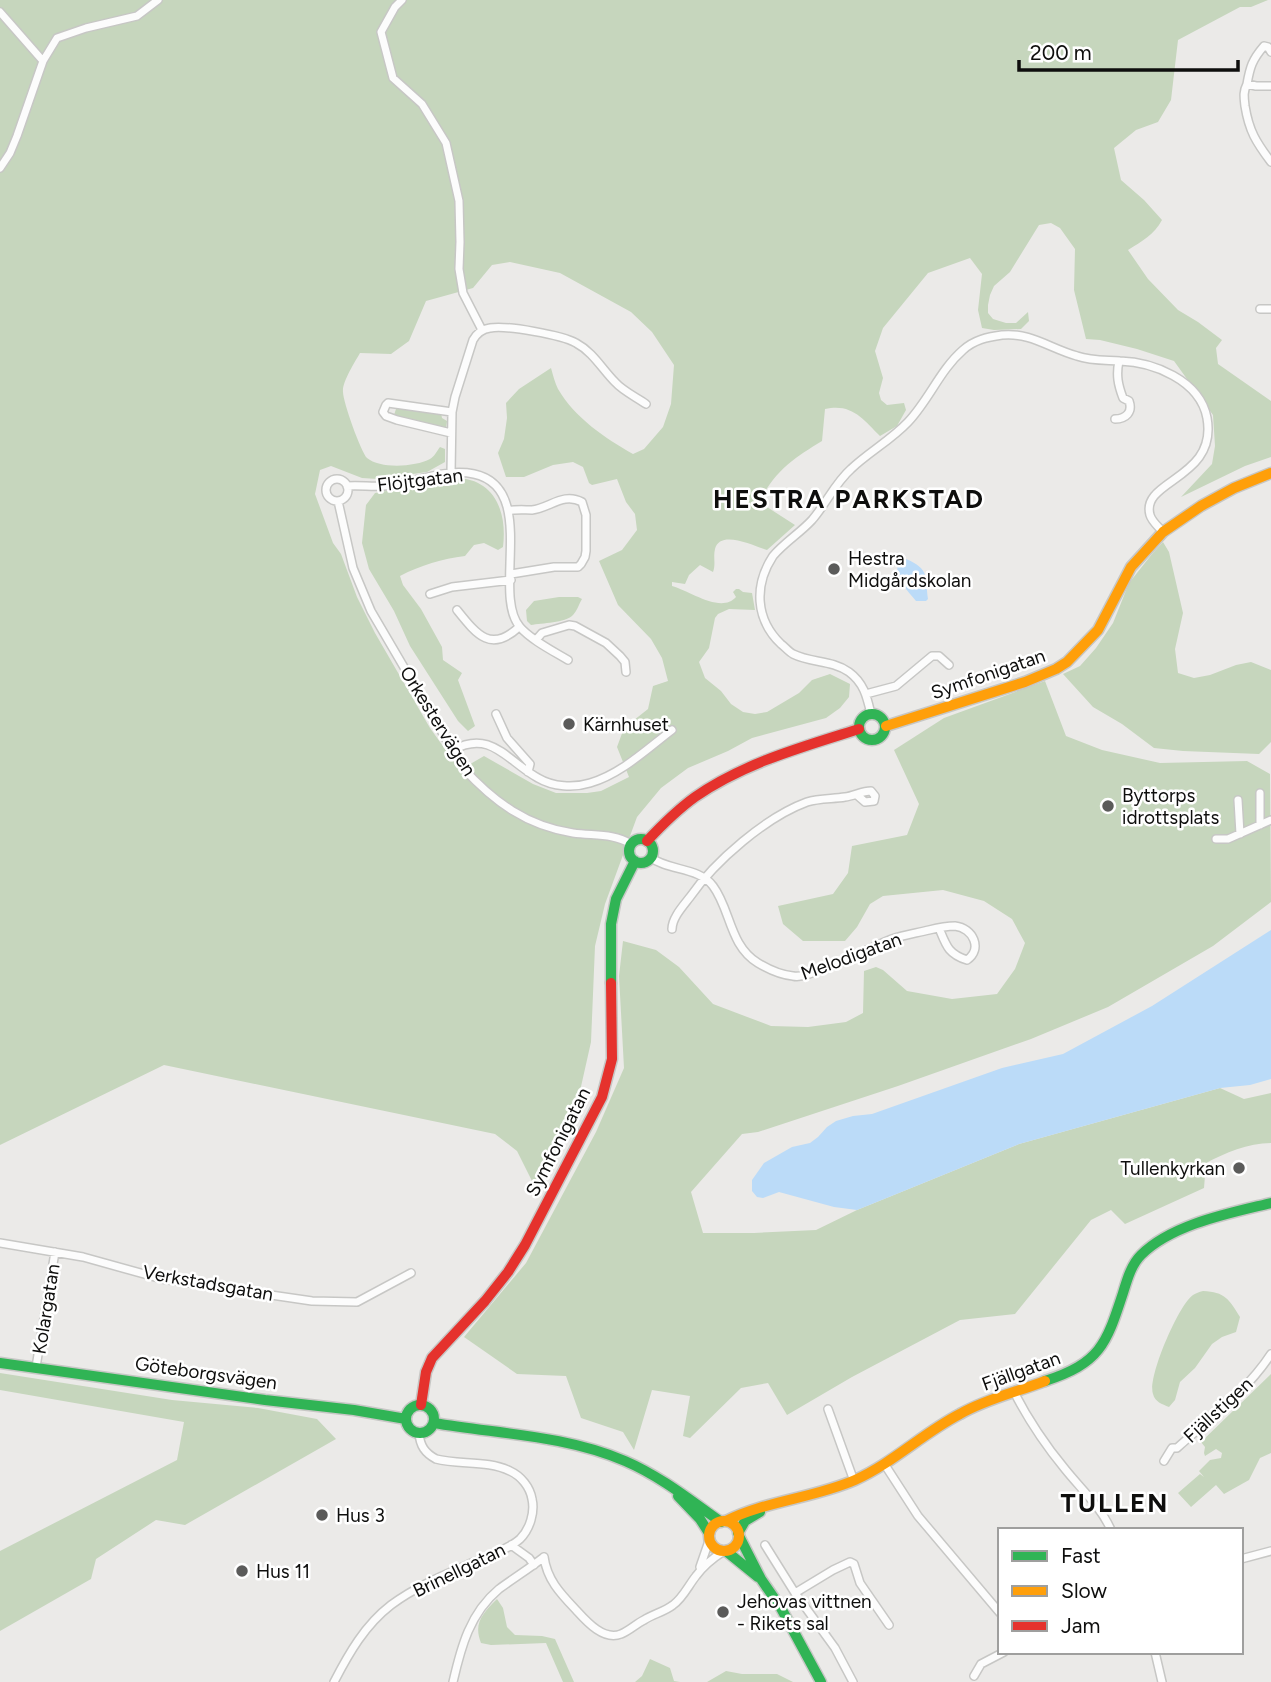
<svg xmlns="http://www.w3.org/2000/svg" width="1271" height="1682" viewBox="0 0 1271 1682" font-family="Figtree,sans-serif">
<rect width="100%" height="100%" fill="#ebeae8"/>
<path fill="#c6d6bd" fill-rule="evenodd" d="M0,0h1268l-17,7h-11l-62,33 -7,60 -13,22 -22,8 -22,18 7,32 23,20 18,20c-8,15 -20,21 -34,30l20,29 30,31 20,12 24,18 -6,8 2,16 53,37v56l-26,9 -64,31 31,-33 3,-18 -2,-31 -39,-54 -37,-12 -37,-9 -14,-1 -12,-49 1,-41 -15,-21 -9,-5 -12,2 -29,47 -16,14 -4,9 -2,10v8l5,6 13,4h10l12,-11 1,9 -8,8 -27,1 -12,-2 -4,-18 4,-36 -12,-16 -42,15 -45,55 -8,23 8,27 -4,15 2,7 6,5 17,-2 2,7 -9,16 -17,10c-17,-17 -28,-33 -55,-27l-3,32c-25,15 -49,31 -61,59l6,7 28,18 -28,25c-13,-4 -47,-21 -52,-1 -2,8 1,15 -2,23l-13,-7 -11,10 -4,9 -13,-2v4c18,5 49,28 64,11l-3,-5 3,-3h3l4,3 9,1 3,17 -26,-1 -11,5 -3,4 -6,30 -10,14 6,16 16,13 10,13 12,8 12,2 12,-2 32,-19 13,-13 18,-6 20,10 -1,13 -9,11 -14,10 -74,20 -24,13 -40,17 -27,20 -24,29 -32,87 -10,42 -4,96 -13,58 -42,89 -19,-38 -22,-17 -331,-69 -164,80zM510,262l50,11 71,39 21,20 22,33 -3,39 -8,23 -19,22 -11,5c-28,-16 -58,-36 -75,-65 -3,-6 -5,-14 -7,-21l-32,21 -13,14 1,15 -3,21 -6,14 8,24h18l29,-12 20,-3 10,5 6,16 3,2 25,-6 9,23 9,12 2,16 -15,20 -23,11 19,44 33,34 11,19 6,23 -15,5 -5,23 -24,19 -7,19 12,30 -28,14 -14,2h-31l-23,-9 -49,-28 -24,14 -30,-42 -55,-95 -18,-36 -16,-43 -8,-11 -18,-49 5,-24 11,-4 31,12 16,1 49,-7 18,-10v-13l-5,-2c-3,4 -6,10 -10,12 -15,8 -50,10 -63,-1 -6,-6 -24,-56 -24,-66 -1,-10 12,-30 17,-39l31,1 18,-13 17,-40 47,-13 19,-23z
M397,406l44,7 1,5 5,3 -1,8 -52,-14z
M459,478c38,3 48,37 44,69l-5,3 -14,-7 -10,2 -9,11c-23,3 -44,9 -65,20l3,9 18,24 21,38 1,13 19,13 -4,7 17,46 -7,5 -10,-10 -48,-75 -16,-35 -25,-42 -7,-26 4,-38 9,-12z
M1163,542l6,10 14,61 -8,36 3,24 16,5 16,-3 26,-10 15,-3 20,8v72l-12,12 -76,-3 -29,-3 -32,-24 -29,-17 -30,-33 17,-8 16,-18 17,-25 16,-40 23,-29z
M559,597h19l4,2c-3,5 -5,12 -9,16 -8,8 -31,8 -42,10l-4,-4 -1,-11 8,-9z
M1045,681l21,55 36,14 58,13 87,-2 23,13 1,128 -58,44 -105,61 -77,32 -133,47 -140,46 -16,2 -51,58 12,41h51l62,-3 41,-20 162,-66 201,-56 24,11 27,-6v50c-23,0 -46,10 -65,20l-2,25 -79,36 -14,-14 -20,10 -76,94 -55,6 -108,57 -65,38 -19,-32 -27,5 -51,50 -7,-2 7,-40 -38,-6 -18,60 -11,-18 -42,-14 -15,-42 -49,-2 -53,-37 62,-74 70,-131 28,-64 -5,-92 4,-35 33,9 23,17 34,37 58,22 37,1 38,-5 17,-9 1,-42 12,-4 7,3 24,21 45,8 45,-5 18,-25 10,-26 -13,-24 -28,-18 -41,-11 -60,6 -13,8 -13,23 -12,14h-42l-20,-17 -5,-18 55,-12 15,-21 4,-27 55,-11 12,-31 -25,-54 50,-32z
M1203,1291c22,1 26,8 37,26l-4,15 -14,5 -10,7 -17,24 -15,14 -5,18 -6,7c-7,-3 -14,-5 -16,-13 -6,-16 26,-90 40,-99 3,-2 6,-3 10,-4z
M0,1373l172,27 86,8 59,11 19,20 -151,86 -29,-5 -60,39 -5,20 -91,52v-80l177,-91 7,-38 -184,-32z
M1271,1374v79l-11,5 -11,22 -25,14 -8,-9 -25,22 -13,-14 22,-19 4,3 -5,-6 11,-11 11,-2 1,-5 -6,-4 -11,7 -1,-3 1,-6 -4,-5z
M497,1599l6,9 4,19 8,8 27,1 13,3 19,43h-11l-17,-39 -55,2 -10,-2c-8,-20 2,-30 16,-44z
M650,1659l20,9 4,13 6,1h-45l7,-6z
M726,1671l16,3h35l16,8h-86z"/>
<path fill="#bbdbf8" d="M906,559c24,10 19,18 22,40l-2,2h-10c-10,-12 -22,-24 -18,-40z
M1271,930v149l-21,6 -30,3 -201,56 -162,66 -23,-3 -55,-15 -16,6 -6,-1 -5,-6v-11l12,-17 28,-16 18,-4 8,-6 9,-10 9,-6 17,-5 19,-2 130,-46 61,-14 89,-48z"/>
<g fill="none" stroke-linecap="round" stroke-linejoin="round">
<g stroke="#c7c7c5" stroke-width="10">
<path id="street" d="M402,0l-7,7 -14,25 12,46 29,26 24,39 13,58 1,41 -1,27 4,24 19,37
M0,12l43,49
M1271,52l-3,-5 -4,-1c-12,14 -14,21 -17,38l9,2h15
M1247,84c-4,8 -3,13 -2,22 4,25 11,36 26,56
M0,168l10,-15 7,-17 26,-75 14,-23 29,-10 51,-12 21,-16
M1260,309h11
M1115,419c11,0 18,-7 14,-18l-6,-3c-5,-13 -7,-23 -4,-37
M451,433l-54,-13 -11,-4 -3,-4 3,-7 2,-2 64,9
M451,473l1,-61 3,-15 18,-57c4,-7 9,-11 17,-12 16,-3 72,7 86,15 17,9 26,26 39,39 8,9 21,15 31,22
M326 490a11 11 0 1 1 22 0a11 11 0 1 1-22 0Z
M347,486c13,-1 25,1 37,0 30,-3 60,-18 90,-12 65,14 17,120 46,153 11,13 33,24 48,33
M338,501l15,67 18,43 92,157c31,34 64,58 110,65 21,3 40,0 58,11
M508,511c8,-2 16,-1 24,-1 18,-2 31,-18 50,-8l4,13v36l-1,6 -4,7 -3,3h-24l-43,7
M430,594l22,-7 59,-7
M457,610c20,25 34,43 62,17
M536,640l6,-7 27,-8 6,1 31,17 14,13 5,6 1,10
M866,694l30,-8 36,-30h7l10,9
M496,714l11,24 23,26 -2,8
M871,714c-4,-17 -7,-31 -22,-42 -17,-12 -38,-9 -56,-18 -4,-2 -8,-7 -12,-10 -26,-25 -27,-59 -8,-88 12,-14 27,-23 39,-36 14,-16 23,-37 39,-51 18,-17 40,-29 57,-47 21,-22 32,-52 55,-72 11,-10 24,-13 39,-15 28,-3 49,14 75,21 14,5 29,4 43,5 33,1 80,19 87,57 11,61 -67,62 -57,97 2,7 9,12 13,17
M453,750c38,-21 54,11 85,28 15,9 36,10 52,5 31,-9 57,-34 82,-53
M1260,793v32
M1238,800l2,34
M1216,839h12l43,-19
M650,857c18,14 49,10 63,29 18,24 16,59 45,77 10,6 23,12 35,13 9,2 21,-4 31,-7 23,-8 45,-21 68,-30 12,-4 25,-6 37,-9 8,-2 18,-4 26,-4 18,2 28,23 12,34 -19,-6 -21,-15 -28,-32
M672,929c0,-11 11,-23 18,-32 25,-36 76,-80 117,-95 12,-4 26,-3 38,-5 9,-1 17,-6 26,-6l4,5 -1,5 -9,1 -8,-7
M0,1243l83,14 79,22 150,22 45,1 54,-29
M36,1367l19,-115
M1014,1392c14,27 32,54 51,77 16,20 36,38 46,61
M828,1409l26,72
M1164,1461l8,-13h5c32,-29 70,-57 94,-94
M885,1465l33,51 82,97
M511,1545l18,13 5,7
M765,1545l30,48 40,55 18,34
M544,1557c3,23 17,37 33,54 10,11 27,30 44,23 8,-3 15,-10 23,-14 9,-6 20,-8 29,-15 10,-7 15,-19 23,-29 8,-11 17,-18 28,-25
M1241,1559l30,-8
M700,1567l9,-26
M795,1593l38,-23 17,-8 4,2 6,19 29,42
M1155,1652l7,30
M974,1676l7,-12 23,-12
M334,1682c15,-29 31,-57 57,-77 23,-17 50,-29 76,-40 16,-7 41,-15 53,-26 10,-10 15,-27 12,-40 -2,-12 -11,-23 -22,-28 -22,-11 -51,-6 -74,-12 -11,-6 -16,-13 -17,-26
M453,1682c8,-35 17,-69 46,-93 15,-11 31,-21 45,-32"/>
</g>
<g stroke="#c7c7c5" stroke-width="13">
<path id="fast" d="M859 727a13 13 0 1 1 26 0a13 13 0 1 1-26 0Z
M629 851a12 12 0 1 1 24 0a12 12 0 1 1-24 0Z
M611,983v-59l5,-25 19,-38
M0,1363l265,37 89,10 52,9
M1045,1381c55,-18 61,-36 78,-88 4,-13 8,-28 18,-38 31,-31 89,-42 130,-52
M406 1419a14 14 0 1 1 28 0a14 14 0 1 1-28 0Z
M434,1423c64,11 131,12 191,38 35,15 65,39 96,61
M678,1496l22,23 9,14
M738,1533l7,-12 15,-9
M739,1536l22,43 20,29 40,74
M726,1551l32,26"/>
</g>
<g stroke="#c7c7c5" stroke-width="13">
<path id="slow" d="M886,726l139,-44 31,-13 11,-7 31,-32 33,-63 32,-35 38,-26 33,-18 37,-15
M726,1521c39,-20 88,-23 129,-41 38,-17 68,-47 105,-66 26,-15 57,-22 85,-33
M709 1536a15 15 0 1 1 30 0a15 15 0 1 1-30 0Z"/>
</g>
<g stroke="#c7c7c5" stroke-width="13">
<path id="jam" d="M647,841c15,-16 30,-31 48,-44 49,-34 107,-50 164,-68
M421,1405l5,-33 6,-14 53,-57 23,-29 17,-27 77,-148 10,-38 -1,-76"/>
</g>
<use href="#street" stroke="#fcfcfc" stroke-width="7"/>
<use href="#fast" stroke="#30b455" stroke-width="10"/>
<use href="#slow" stroke="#ff9f0a" stroke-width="10"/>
<use href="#jam" stroke="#e5322d" stroke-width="10"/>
</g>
<g fill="#5b5b5a" stroke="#fff" stroke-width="2.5">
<circle cx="834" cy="569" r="7"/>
<circle cx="569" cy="724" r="7"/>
<circle cx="1108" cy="806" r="7"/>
<circle cx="1239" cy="1168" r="7"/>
<circle cx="322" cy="1515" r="7"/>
<circle cx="242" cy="1571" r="7"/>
<circle cx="723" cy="1612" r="7"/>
</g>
<g text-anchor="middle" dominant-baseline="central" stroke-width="5" stroke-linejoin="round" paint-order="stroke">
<g font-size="19" fill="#0e0e0d" stroke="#fff">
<text transform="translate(420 480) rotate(-7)">Flöjtgatan</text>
<text transform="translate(988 674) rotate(-19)">Symfonigatan</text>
<text transform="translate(438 721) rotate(58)">Orkestervägen</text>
<text transform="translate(851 956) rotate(-20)">Melodigatan</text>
<text transform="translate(558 1142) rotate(-63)">Symfonigatan</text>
<text transform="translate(208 1283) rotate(10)">Verkstadsgatan</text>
<text transform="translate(46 1309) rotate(-81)">Kolargatan</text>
<text transform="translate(1021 1371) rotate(-20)">Fjällgatan</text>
<text transform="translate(206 1373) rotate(8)">Göteborgsvägen</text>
<text transform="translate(1218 1410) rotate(-43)">Fjällstigen</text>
<text transform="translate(459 1570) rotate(-26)">Brinellgatan</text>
</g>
<g font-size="19" fill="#0e0e0d" stroke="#fff" text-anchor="start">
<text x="848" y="558">Hestra<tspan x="848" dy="22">Midgårdskolan</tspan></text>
<text x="583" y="724">Kärnhuset</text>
<text x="1122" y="795">Byttorps<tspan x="1122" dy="22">idrottsplats</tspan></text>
<text x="1225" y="1168" text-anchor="end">Tullenkyrkan</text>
<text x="336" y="1515">Hus 3</text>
<text x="256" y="1571">Hus 11</text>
<text x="737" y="1601">Jehovas vittnen<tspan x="737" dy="22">- Rikets sal</tspan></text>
</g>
<g font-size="26" font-weight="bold" letter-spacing="2" fill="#0e0e0d" stroke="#fff">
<text x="849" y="499">HESTRA PARKSTAD</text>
<text x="1115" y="1503">TULLEN</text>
</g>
</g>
<rect x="998" y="1528" width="245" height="126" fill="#ffffff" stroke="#9f9f9e" stroke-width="2"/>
<rect x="1012" y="1551" width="35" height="10" fill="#30b455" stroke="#9f9f9e" stroke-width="2"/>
<text x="1061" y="1563" font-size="21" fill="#0e0e0d">Fast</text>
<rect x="1012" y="1586" width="35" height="10" fill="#ff9f0a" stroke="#9f9f9e" stroke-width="2"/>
<text x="1061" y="1598" font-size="21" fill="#0e0e0d">Slow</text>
<rect x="1012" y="1621" width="35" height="10" fill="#e5322d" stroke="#9f9f9e" stroke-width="2"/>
<text x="1061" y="1633" font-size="21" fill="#0e0e0d">Jam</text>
<path d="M1019 60v10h219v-10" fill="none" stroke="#0e0e0d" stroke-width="3.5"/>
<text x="1030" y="60" font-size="21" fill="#0e0e0d" stroke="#ffffff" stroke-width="5" paint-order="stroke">200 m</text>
</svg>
